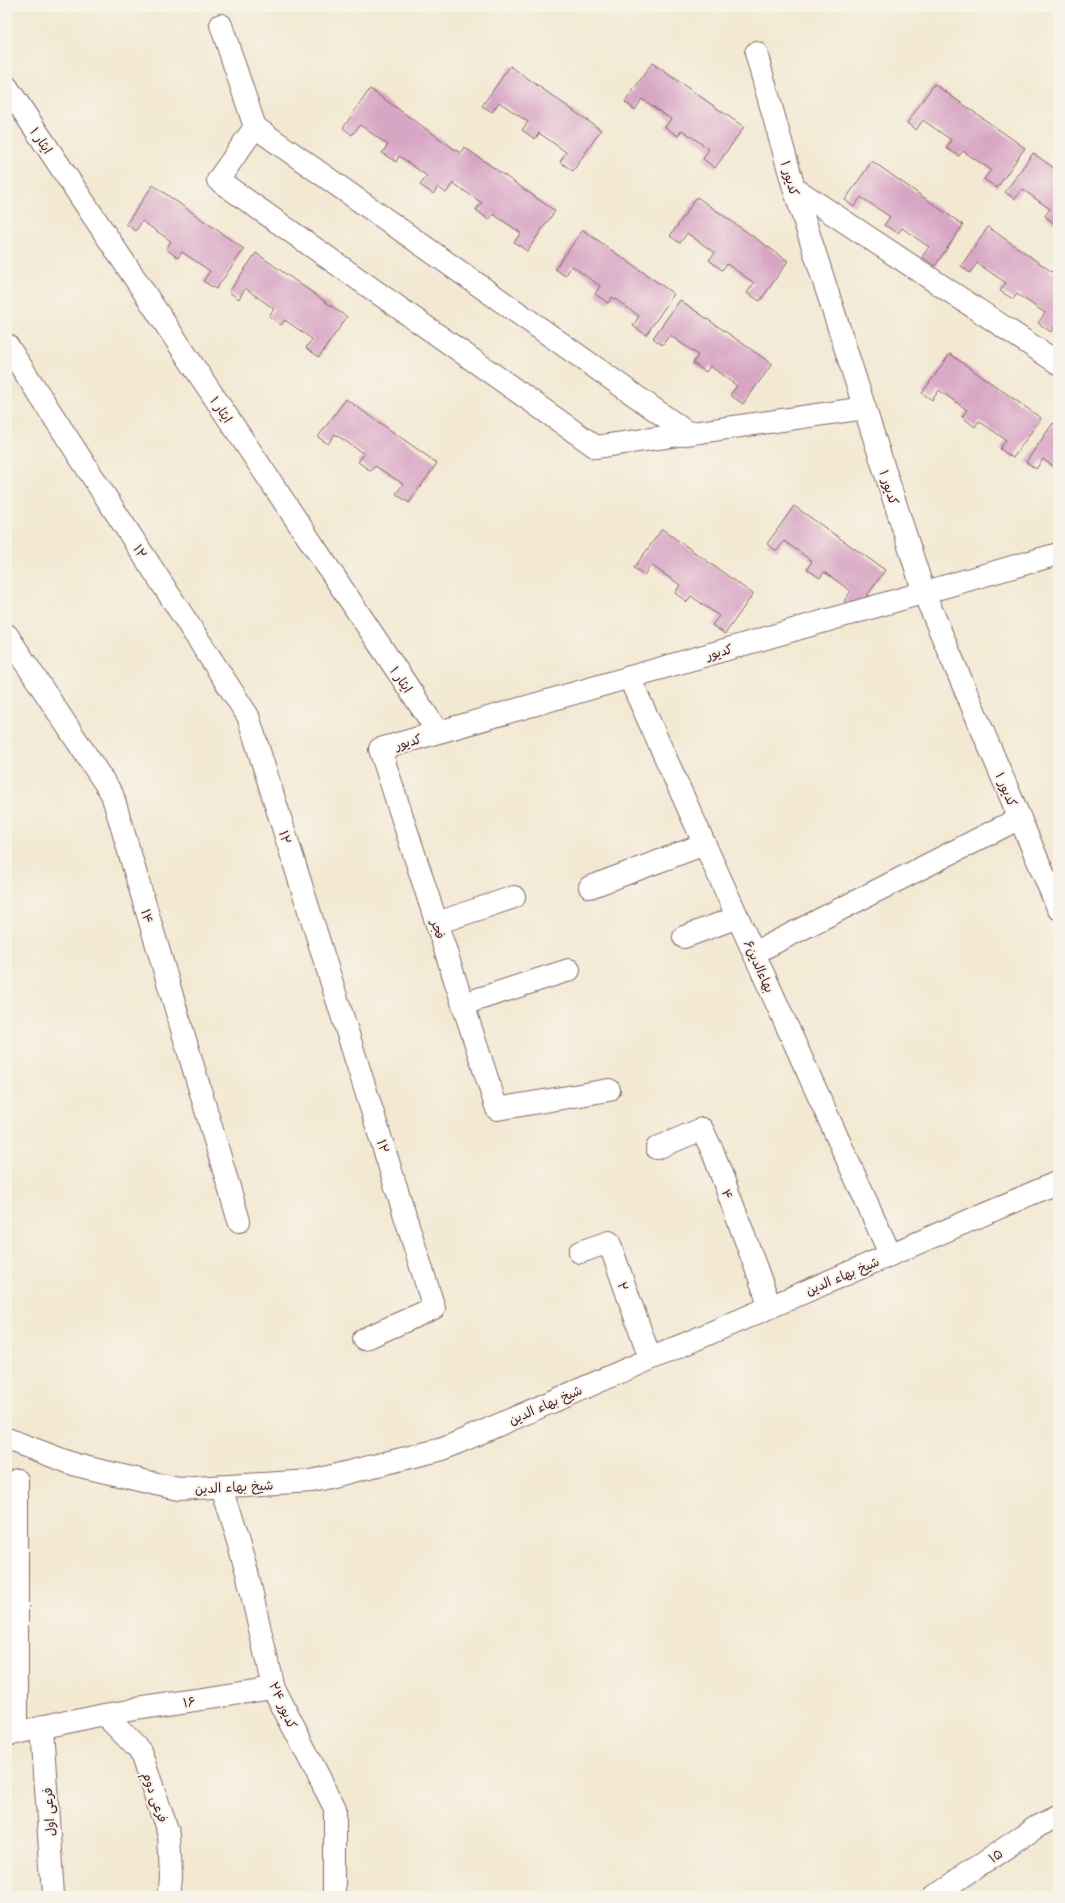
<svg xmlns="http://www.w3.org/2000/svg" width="1065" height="1903" viewBox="0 0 1065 1903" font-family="'Playpen Sans','Playpen Sans Arabic',sans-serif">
<rect width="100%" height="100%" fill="#f7f3e8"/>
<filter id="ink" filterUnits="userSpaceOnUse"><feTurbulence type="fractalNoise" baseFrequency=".025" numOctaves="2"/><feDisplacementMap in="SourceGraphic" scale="8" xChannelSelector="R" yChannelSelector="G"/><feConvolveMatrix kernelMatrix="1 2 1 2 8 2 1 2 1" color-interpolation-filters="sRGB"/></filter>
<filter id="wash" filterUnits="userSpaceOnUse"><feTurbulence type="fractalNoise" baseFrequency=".012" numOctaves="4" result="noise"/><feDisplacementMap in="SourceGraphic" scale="16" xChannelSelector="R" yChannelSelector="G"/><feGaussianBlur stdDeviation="0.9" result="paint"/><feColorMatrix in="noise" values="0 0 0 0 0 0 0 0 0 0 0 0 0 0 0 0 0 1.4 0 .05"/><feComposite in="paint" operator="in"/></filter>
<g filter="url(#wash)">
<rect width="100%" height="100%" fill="#f3e9d3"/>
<g id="blocks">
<path fill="#d8a6c5" d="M652,63l92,64 -29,41 -12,-9 6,-10 -27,-19 -4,6 -13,-9 6,-8 -29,-20 -7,11 -10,-8z
M510,66l91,64 -28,41 -13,-9 6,-10 -27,-19 -4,6 -13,-9 6,-8 -29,-20 -7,10 -10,-6z
M934,84l91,64 -28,40 -13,-9 7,-9 -28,-19 -4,5 -13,-8 5,-8 -28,-20 -7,10 -9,-7z
M370,89l90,64 4,-6 91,64 -28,40 -13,-9 7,-9 -28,-19 -4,6 -13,-10 6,-7 -29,-20 -7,10 -8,-6 -5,7 -13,-9 7,-9 -28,-20 -3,6 -14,-9 6,-8 -28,-20 -8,10 -9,-7z
M1033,153l25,18v55l-13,-10 5,-7 -28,-20 -7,10 -10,-7z
M872,161l91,64 -28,41 -13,-9 7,-10 -27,-19 -4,5 -14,-8 6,-8 -29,-20 -7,10 -9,-7z
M153,185l91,64 -28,40 -13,-8 7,-10 -28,-19 -4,6 -12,-9 5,-8 -29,-20 -6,10 -10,-7z
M697,197l91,64 -28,40 -13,-8 7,-10 -27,-19 -5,6 -13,-10 6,-7 -28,-20 -7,10 -10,-7z
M988,227l70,49v45l-7,11 -13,-9 7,-10 -28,-19 -4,5 -13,-8 6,-8 -29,-20 -7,10 -9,-7z
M583,230l91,64 -28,41 -13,-9 6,-10 -27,-19 -4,6 -13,-9 5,-8 -28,-20 -7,10 -10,-7z
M256,253l91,64 -28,40 -13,-9 6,-9 -27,-19 -4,5 -12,-9 5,-7 -29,-21 -6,11 -10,-7z
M680,300l92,64 -29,40 -13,-9 7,-9 -27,-20 -4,6 -13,-9 5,-8 -28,-20 -8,10 -9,-7z
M950,354l91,64 -28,40 -13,-9 6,-9 -27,-19 -4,6 -13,-10 5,-7 -28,-20 -7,10 -10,-7z
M346,399l91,64 -28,40 -13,-9 7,-10 -28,-18 -4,5 -13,-9 6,-8 -29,-20 -7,10 -10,-7z
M1053,423l5,4v43l-15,-11 -7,10 -10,-7z
M794,506l91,64 -28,40 -13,-9 7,-10 -27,-19 -4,6 -13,-9 5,-8 -28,-20 -7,10 -10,-7z
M662,529l91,65 -28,40 -13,-9 7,-9 -28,-20 -4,6 -12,-9 5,-8 -29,-20 -7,10 -10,-7z"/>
</g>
</g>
<g filter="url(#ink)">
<use href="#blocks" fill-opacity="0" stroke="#856666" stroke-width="1"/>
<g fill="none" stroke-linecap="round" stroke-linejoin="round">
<g stroke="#856666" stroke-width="24">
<path id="minor" d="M221,25l34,102
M756,53l38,135 130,405 134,315
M7,87l431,645
M794,188l264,175
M7,345l241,371 186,592 -70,31
M688,433l-433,-306 -37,53 378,267 269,-39
M7,635l105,159 127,427
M629,677l261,577
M590,887l115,-43
M437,923l77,-26
M684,937l54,-20
M754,953l266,-135
M463,1004l106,-34
M609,1090l-112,19 -117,-360 678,-195
M657,1148l45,-19 11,23 57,154
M580,1252l29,-10 41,116
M7,1439l69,26 102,24 134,-8 131,-32 615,-267
M221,1487l26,85 26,116 62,120v88
M104,1714l36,37 29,84 2,43 -2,18
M42,1727l11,169
M17,1733v-253
M7,1735l97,-21 169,-26
M934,1896l104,-70 20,-10"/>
</g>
<use href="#minor" stroke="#fff" stroke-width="22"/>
</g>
</g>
<g text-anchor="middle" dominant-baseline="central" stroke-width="4" stroke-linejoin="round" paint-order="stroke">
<g font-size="13" fill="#4a1f2b" stroke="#f7f3e8">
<text transform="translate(42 140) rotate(56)">ایثار ۱</text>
<text transform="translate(791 178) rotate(74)">کدیور ۱</text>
<text transform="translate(222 409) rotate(56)">ایثار ۱</text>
<text transform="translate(890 487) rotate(72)">کدیور ۱</text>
<text transform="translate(141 551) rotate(57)">۱۲</text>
<text transform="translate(719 651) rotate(-16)">کدیور</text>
<text transform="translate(402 679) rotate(56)">ایثار ۱</text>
<text transform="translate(408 741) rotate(-16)">کدیور</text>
<text transform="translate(1007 789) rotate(67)">کدیور ۱</text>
<text transform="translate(286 837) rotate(73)">۱۲</text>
<text transform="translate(148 916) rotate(73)">۱۴</text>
<text transform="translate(439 929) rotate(72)">فجر</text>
<text transform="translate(760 966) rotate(66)">۶بهاءالدين</text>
<text transform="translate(384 1146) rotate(73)">۱۲</text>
<text transform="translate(728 1194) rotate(70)">۴</text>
<text transform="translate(842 1275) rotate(-23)">شیخ بهاء الدین</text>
<text transform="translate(624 1286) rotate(71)">۲</text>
<text transform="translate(545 1404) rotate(-24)">شیخ بهاء الدین</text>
<text transform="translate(234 1486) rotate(-3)">شیخ بهاء الدین</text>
<text transform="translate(189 1701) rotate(-9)">۱۶</text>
<text transform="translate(284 1705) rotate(66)">کدیور ۲۴</text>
<text transform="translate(156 1797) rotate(71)">فرعی دوم</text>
<text transform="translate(48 1812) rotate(-94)">فرعی اول</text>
<text transform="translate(995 1855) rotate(-34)">۱۵</text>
</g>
</g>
<rect width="1065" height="1903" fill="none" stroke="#f7f3e8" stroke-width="24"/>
</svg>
